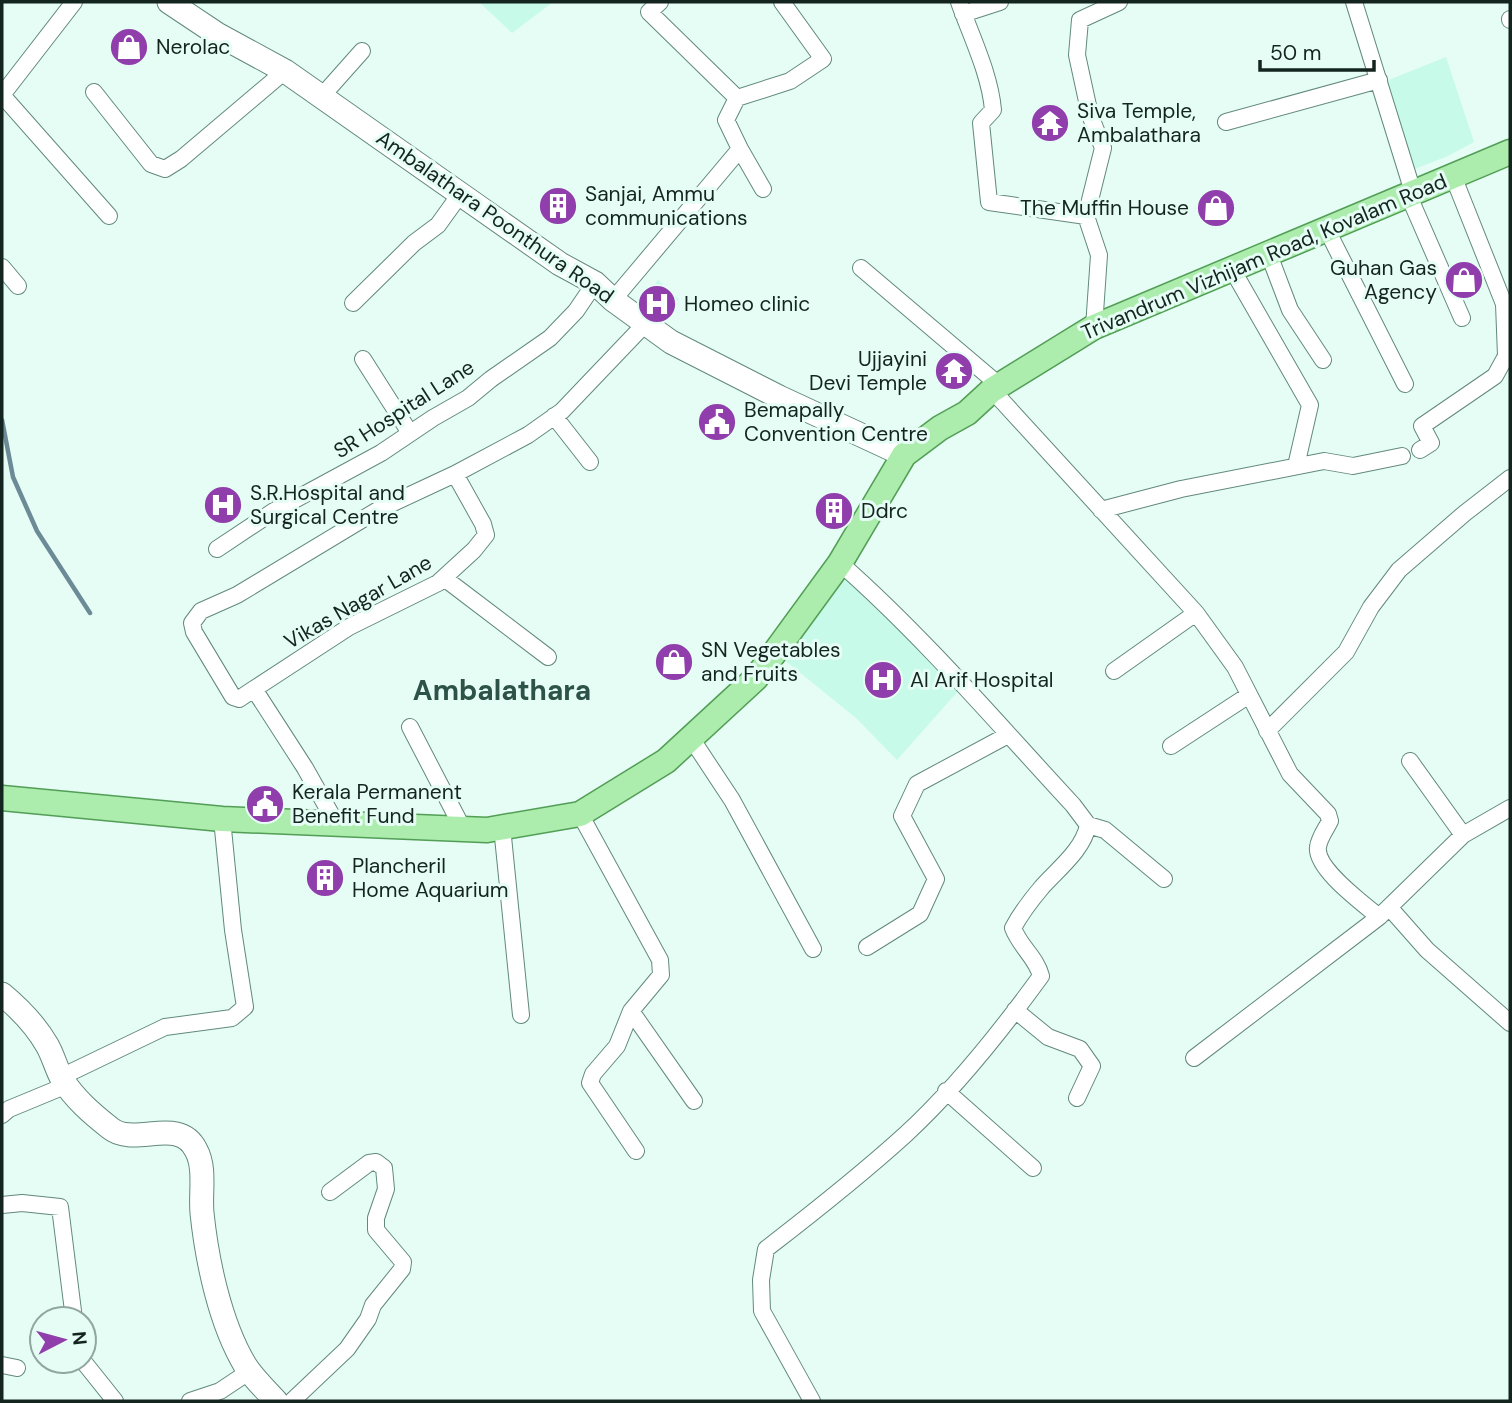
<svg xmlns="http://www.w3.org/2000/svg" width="1512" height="1403" viewBox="0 0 1512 1403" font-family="'DM Sans',sans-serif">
<rect width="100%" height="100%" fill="#e5fdf5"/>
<path fill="#c7fae9" d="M479,2h74l-41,31z
M1446,57l28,85 -26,14 -36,14 -26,-89z
M658,280l21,19 -24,24 -19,-15z
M846,571l113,119 -62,70 -41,-42 -79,-64z"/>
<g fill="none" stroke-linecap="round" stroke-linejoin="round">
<path stroke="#6c8b97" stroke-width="4.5" d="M2,420l11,57 24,54 53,82"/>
<g stroke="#62897c" stroke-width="18">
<path id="minor" d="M660,2l-11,10 88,86
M959,2c12,34 31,72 34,108l-12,13 8,79 97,14
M1354,2l59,190
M963,14l37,-12
M1510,20v-1
M94,92l57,72 14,5 16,-10 104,-88
M2,95l107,121
M2,95l72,-93
M322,96l40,-45
M1226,122l153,-42
M740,149l-14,-29 11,-22 53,-17 33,-22 -41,-57
M1408,194l54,124
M1326,228l79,156
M1268,252l22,58 33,50
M2,267l16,19
M861,268l138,117
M1232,269l78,136 -14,61
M613,300l127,-151 23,40
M353,303l61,-60 24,-18 23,-32
M1094,327l5,-72 -13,-39 17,-68 -13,-33 -13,-60 3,-35 39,-18
M363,359l47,74
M992,390l204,223 39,54 55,107 38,40 2,7c-4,8 -11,17 -12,26 -3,22 46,57 61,70
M554,416l36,46
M1420,450l11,-7 -9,-17 73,-50 11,-20 -2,-52 -51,-128
M1101,510l80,-21 143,-28 29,5 49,-10
M217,549l57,-38 107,-58 52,-35 35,-20 23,-19 59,-41 26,-27 19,-28
M444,578l104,79
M1114,671l82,-58
M254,689l-15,10 -6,-2 -39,-65 -2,-9 9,-12 36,-16 141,-85 77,-36
M410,727l53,102
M1267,731l79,-79 25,-45 28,-37 66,-57 45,-35
M691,738l41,62 81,149
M1171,746l78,-51
M1410,761l53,74
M580,814l80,146 1,15 -30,36 -14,35 -24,28 -3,9 46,68
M337,825l-32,-57 -51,-79 95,-62 89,-44 36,-33 12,-15 -3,-11 -28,-50 73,-39 34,-24 84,-88
M1088,825l17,5 59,49
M502,827l19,188
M1389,907l38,43 83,73
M867,947l53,-33 16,-35 -34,-63 15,-32 91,-49
M1015,1010l33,27 32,12 12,17 -15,32
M631,1011l63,90
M1194,1058l185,-141 84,-82 47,-27
M61,1077l104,-50 67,-9 13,-11 -12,-77 -11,-111
M946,1091l87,77
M2,1115l7,-6 58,-24
M2,1205l20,-2 38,4 14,112
M83,1361l32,40
M2,1365l15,3
M190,1401l30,-10 30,-20
M292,1401l55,-52 21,-30 5,-14 29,-36 1,-7 -27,-32v-12l10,-29 -2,-21 -8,-6 -7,1 -39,29
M812,1401l-50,-90 -1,-31 5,-31c48,-37 95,-74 140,-115 50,-46 95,-103 135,-158 -5,-19 -21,-29 -28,-48 8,-15 18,-28 29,-41 17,-19 41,-37 46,-62l-15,-20c-76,-82 -149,-168 -233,-242"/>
</g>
<g stroke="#62897c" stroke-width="25">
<path id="secondary" d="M169,2l48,32 68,37 275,193 35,19 18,17 58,42 108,55 125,58
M2,994c18,15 33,30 45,51 6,10 9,23 15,34 13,20 29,34 48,49 24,20 69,-13 86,22 10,18 4,43 6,63 5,48 18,110 43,152 8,13 21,25 31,36"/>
</g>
<g stroke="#529e56" stroke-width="27">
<path id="primary" d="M2,798l220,21 265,11 93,-16 86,-53 90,-83 84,-115 64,-108 36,-27 27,-15 25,-23 102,-63 416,-175"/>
</g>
<use href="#minor" stroke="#fff" stroke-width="16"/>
<use href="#secondary" stroke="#fff" stroke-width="23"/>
<use href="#primary" stroke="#acecac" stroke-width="24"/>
</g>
<defs>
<g id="shop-disc" transform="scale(2.0125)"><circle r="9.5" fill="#913ead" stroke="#e5fdf5"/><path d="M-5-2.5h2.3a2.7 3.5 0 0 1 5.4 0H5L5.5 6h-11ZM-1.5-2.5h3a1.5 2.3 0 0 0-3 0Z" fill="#fff"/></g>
<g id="temple-disc" transform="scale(2.0125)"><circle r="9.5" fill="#913ead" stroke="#e5fdf5"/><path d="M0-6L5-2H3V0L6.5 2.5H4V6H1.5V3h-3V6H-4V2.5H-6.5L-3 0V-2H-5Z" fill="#fff"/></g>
<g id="building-disc" transform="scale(2.0125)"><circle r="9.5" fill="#913ead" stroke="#e5fdf5"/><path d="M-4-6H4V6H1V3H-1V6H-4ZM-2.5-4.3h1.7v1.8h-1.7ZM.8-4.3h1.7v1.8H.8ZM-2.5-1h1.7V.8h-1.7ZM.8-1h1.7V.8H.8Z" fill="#fff"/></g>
<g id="hospital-disc" transform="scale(2.0125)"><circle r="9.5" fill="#913ead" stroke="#e5fdf5"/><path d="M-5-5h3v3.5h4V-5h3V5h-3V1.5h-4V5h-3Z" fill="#fff"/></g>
<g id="civic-disc" transform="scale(2.0125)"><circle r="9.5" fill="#913ead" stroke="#e5fdf5"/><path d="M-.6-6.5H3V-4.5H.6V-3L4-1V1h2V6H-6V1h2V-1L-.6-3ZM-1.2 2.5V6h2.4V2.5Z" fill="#fff"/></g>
</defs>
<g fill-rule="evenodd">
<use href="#shop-disc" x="129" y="47"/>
<use href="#temple-disc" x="1050" y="123"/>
<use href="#building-disc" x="558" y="206"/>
<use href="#shop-disc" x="1216" y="208"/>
<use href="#shop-disc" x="1464" y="280"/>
<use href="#hospital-disc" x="657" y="304"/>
<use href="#temple-disc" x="954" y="371"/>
<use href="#civic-disc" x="717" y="422"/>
<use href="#hospital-disc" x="223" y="505"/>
<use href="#building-disc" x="834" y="511"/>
<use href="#shop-disc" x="674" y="662"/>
<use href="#hospital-disc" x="883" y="680"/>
<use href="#civic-disc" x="265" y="804"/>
<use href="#building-disc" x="325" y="878"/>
</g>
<g text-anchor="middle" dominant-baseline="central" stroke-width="6" stroke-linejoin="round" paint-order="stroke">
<g font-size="21" fill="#14241f" stroke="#e5fdf5" text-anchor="start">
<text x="156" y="47">Nerolac</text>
<text x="1077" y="111">Siva Temple,<tspan x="1077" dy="24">Ambalathara</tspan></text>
<text x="585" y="194">Sanjai, Ammu<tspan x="585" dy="24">communications</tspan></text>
<text x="1189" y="208" text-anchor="end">The Muffin House</text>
<text x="1437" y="268" text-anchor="end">Guhan Gas<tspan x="1437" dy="24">Agency</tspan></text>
<text x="684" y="304">Homeo clinic</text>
<text x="927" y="359" text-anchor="end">Ujjayini<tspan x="927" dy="24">Devi Temple</tspan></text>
<text x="744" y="410">Bemapally<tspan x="744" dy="24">Convention Centre</tspan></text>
<text x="250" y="493">S.R.Hospital and<tspan x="250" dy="24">Surgical Centre</tspan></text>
<text x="861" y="511">Ddrc</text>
<text x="701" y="650">SN Vegetables<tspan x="701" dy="24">and Fruits</tspan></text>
<text x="910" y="680">Al Arif Hospital</text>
<text x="292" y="792">Kerala Permanent<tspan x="292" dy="24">Benefit Fund</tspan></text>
<text x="352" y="866">Plancheril<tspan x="352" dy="24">Home Aquarium</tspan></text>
</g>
<g font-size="21" fill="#14241f" stroke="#e5fdf5">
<text transform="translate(495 217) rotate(35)">Ambalathara Poonthura Road</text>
<text transform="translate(1264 257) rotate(-23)">Trivandrum Vizhijam Road, Kovalam Road</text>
<text transform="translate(404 409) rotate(-33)">SR Hospital Lane</text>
<text transform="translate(358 602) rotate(-30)">Vikas Nagar Lane</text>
</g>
<g font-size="28" font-weight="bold" fill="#2d5247" stroke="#e5fdf5">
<text x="502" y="690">Ambalathara</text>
</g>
</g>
<rect width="1512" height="1403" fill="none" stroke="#14241f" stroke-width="7"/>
<g transform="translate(63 1340) rotate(84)"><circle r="33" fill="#e5fdf5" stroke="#91a69f" stroke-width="2"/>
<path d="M0-5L12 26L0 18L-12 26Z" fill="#913ead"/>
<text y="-10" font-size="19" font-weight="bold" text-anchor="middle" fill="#14241f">N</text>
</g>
<path d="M1260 60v10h114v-10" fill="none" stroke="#14241f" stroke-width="3.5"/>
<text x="1270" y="60" font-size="21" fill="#14241f" stroke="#e5fdf5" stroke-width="5" paint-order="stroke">50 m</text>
</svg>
